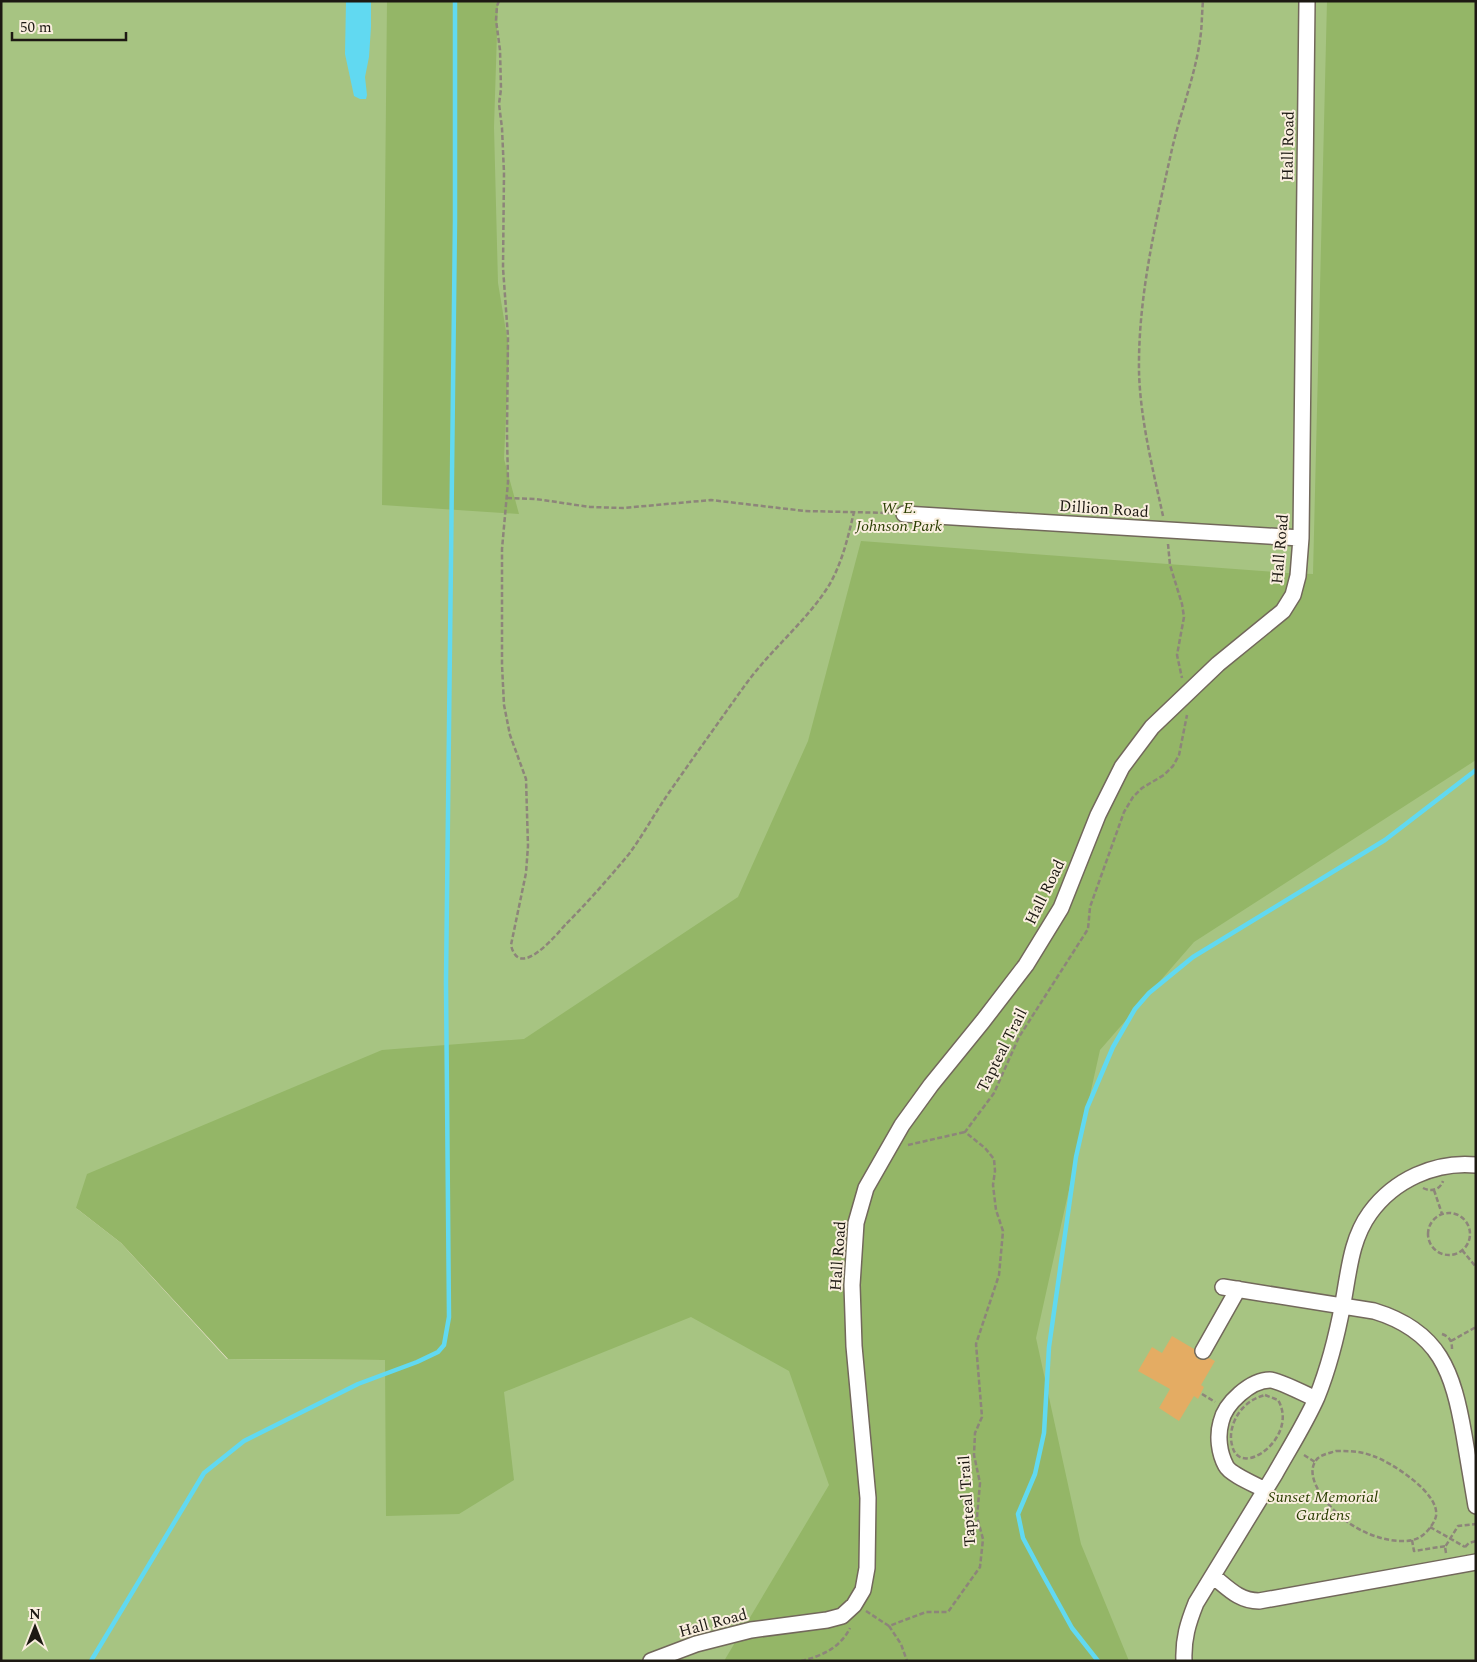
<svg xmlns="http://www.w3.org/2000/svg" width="1477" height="1662" viewBox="0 0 1477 1662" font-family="Spectral,serif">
<rect width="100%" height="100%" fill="#ece1d1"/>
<path fill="#a7c482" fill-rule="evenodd" d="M1,1h1475v1660h-1475zM76,1208l309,152 -158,-1 -106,-116z"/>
<path fill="#94b667" d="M387,1h111l-4,126 4,156 11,66 -5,110 15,55 -137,-9z
M1327,1h149v759l-282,182 -94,108 -64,288 45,206 48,117h-405l105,-176 -40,-114 -98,-54 -187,75 10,88 -55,34 -73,2 -1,-156 -157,-1 -107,-116 -45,-35 11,-34 295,-124 142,-11 214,-142 70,-156 53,-200 426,32 26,1z"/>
<path fill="#61d9f1" d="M346,1h25v26l-2,30 -4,20 2,18 -1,4h-6l-6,-3 -9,-42z"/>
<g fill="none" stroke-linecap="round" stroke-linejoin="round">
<path stroke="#61d9f1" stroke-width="4.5" d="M91,1661l113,-188 40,-32 114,-57 59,-22 21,-10 6,-7 5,-28 -3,-335 9,-762v-219
M1098,1661l-26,-33 -33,-60 -16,-30 -5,-24 17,-40 9,-41 5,-86 27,-190 11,-49 26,-61 22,-38 14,-16 44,-36 192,-117 91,-70"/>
</g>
<path fill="#e4ac63" d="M1172,1336l22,13 1,6 3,4 6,1 5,-2 6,3 -14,24 3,2 -6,12 -4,-3 -15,25 -20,-13 11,-19 -32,-18 14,-24 10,6z"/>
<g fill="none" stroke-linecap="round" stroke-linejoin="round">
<g stroke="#72685b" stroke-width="18">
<path id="minor" d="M904,514l397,24
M1223,1287l151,24c66,20 79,61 90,124 4,24 8,47 12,71
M1203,1351l35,-62
M1265,1490c-9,-5 -35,-16 -39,-24 -7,-13 -9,-30 -5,-44 4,-19 30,-42 49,-42 8,0 37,15 46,19
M1214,1577c14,11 25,24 45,24l217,-39
M651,1661l45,-17 55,-14 76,-10 15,-4 12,-11 9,-15 4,-22 1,-70 -14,-152 -2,-61 4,-62 10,-35 36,-63 29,-40 52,-64 43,-56 35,-57 37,-93 24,-48 30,-40 66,-63 65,-53 10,-16 5,-19 3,-38 6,-537
M1184,1661c-1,-22 4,-38 12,-58 26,-43 53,-86 79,-129 14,-25 30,-50 42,-77 12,-30 20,-62 26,-94 6,-32 8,-64 27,-90 24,-33 65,-52 106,-48"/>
</g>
<path stroke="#8d857a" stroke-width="2.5" stroke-dasharray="5 2.5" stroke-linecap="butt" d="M499,1l-2,5 -1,14 4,30 1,39 -2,15 3,24 2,45 -1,95 5,69 -1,97 1,48 -6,67v116l2,40 6,30 16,44 2,67 -2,27 -15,72c8,36 45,-10 55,-21 22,-22 43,-46 63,-70 14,-19 26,-41 39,-60 25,-36 50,-71 75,-106 25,-36 61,-64 85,-101 14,-23 20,-50 26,-75
M507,498l29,1 54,8 33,1 88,-8 94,11 85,2
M1163,516c-10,-46 -23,-98 -24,-145 -1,-75 17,-150 33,-222 9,-39 25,-78 29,-117 1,-10 1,-21 2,-31
M1168,544l2,21 12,39 2,13 -7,38 5,23
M908,1145l57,-13
M1423,1188c8,4 17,2 20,-7
M1434,1190l8,24
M1428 1234a21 21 0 1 1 42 0a21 21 0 1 1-42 0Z
M1462,1250l14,17
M1442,1334c8,3 10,7 10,15
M1451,1341l25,-14
M1202,1394l13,8
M1265,1395l13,5c22,37 -39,81 -46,45 -2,-8 -1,-15 2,-23 6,-14 16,-23 31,-27z
M1336,1451c12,0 25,0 37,5 18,6 67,37 63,60 -1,5 -4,9 -7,13 -7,9 -15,12 -26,12 -19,0 -38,-7 -54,-18 -15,-10 -50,-46 -31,-65 5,-4 12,-5 18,-7z
M1304,1455l11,7
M1430,1527l35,20
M1412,1540l2,11 32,-5
M1465,1547l4,-4 7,-2
M1446,1553l-1,-6 13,-21 18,-2
M866,1611l23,15 37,-14h22l32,-45 3,-28 -6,-22 3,-34 -6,-28 1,-22 7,-16 -6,-73 23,-69 4,-44 -7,-21 -3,-25 2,-14 -1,-12 -9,-11 -20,-16 29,-39 25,-56 69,-108 2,-22 34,-95 9,-15 9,-9 22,-13 9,-9 6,-11 8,-40
M889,1626l12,18 6,17
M801,1661c21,-5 39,-13 49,-33"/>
<use href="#minor" stroke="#fff" stroke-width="15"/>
</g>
<g text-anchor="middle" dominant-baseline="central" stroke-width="4" stroke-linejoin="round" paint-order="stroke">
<g font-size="16" fill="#1d1913" stroke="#f9eede">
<text transform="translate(1288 146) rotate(-89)">Hall Road</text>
<text transform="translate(1104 509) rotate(4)">Dillion Road</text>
<text transform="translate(1280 549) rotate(-85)">Hall Road</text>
<text transform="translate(1045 892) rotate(-64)">Hall Road</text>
<text transform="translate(1002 1050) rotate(-63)">Tapteal Trail</text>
<text transform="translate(838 1256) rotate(-86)">Hall Road</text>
<text transform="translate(967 1501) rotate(-94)">Tapteal Trail</text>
<text transform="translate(713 1623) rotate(-15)">Hall Road</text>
</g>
<g font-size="16" font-style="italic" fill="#2a3e02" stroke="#f9eede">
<text x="899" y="508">W. E.<tspan x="899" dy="18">Johnson Park</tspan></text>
<text x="1323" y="1497">Sunset Memorial<tspan x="1323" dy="18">Gardens</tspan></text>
</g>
</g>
<rect width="1477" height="1662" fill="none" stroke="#1d1913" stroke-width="5"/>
<g transform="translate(35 1627)" stroke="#f9eede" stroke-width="4" paint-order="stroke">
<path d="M0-4L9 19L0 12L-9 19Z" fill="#1d1913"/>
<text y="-8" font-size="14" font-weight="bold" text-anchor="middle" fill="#1d1913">N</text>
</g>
<path d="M12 32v8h114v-8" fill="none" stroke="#1d1913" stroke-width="2.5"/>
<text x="20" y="32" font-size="15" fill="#1d1913" stroke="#f9eede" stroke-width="4" paint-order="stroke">50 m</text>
</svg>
